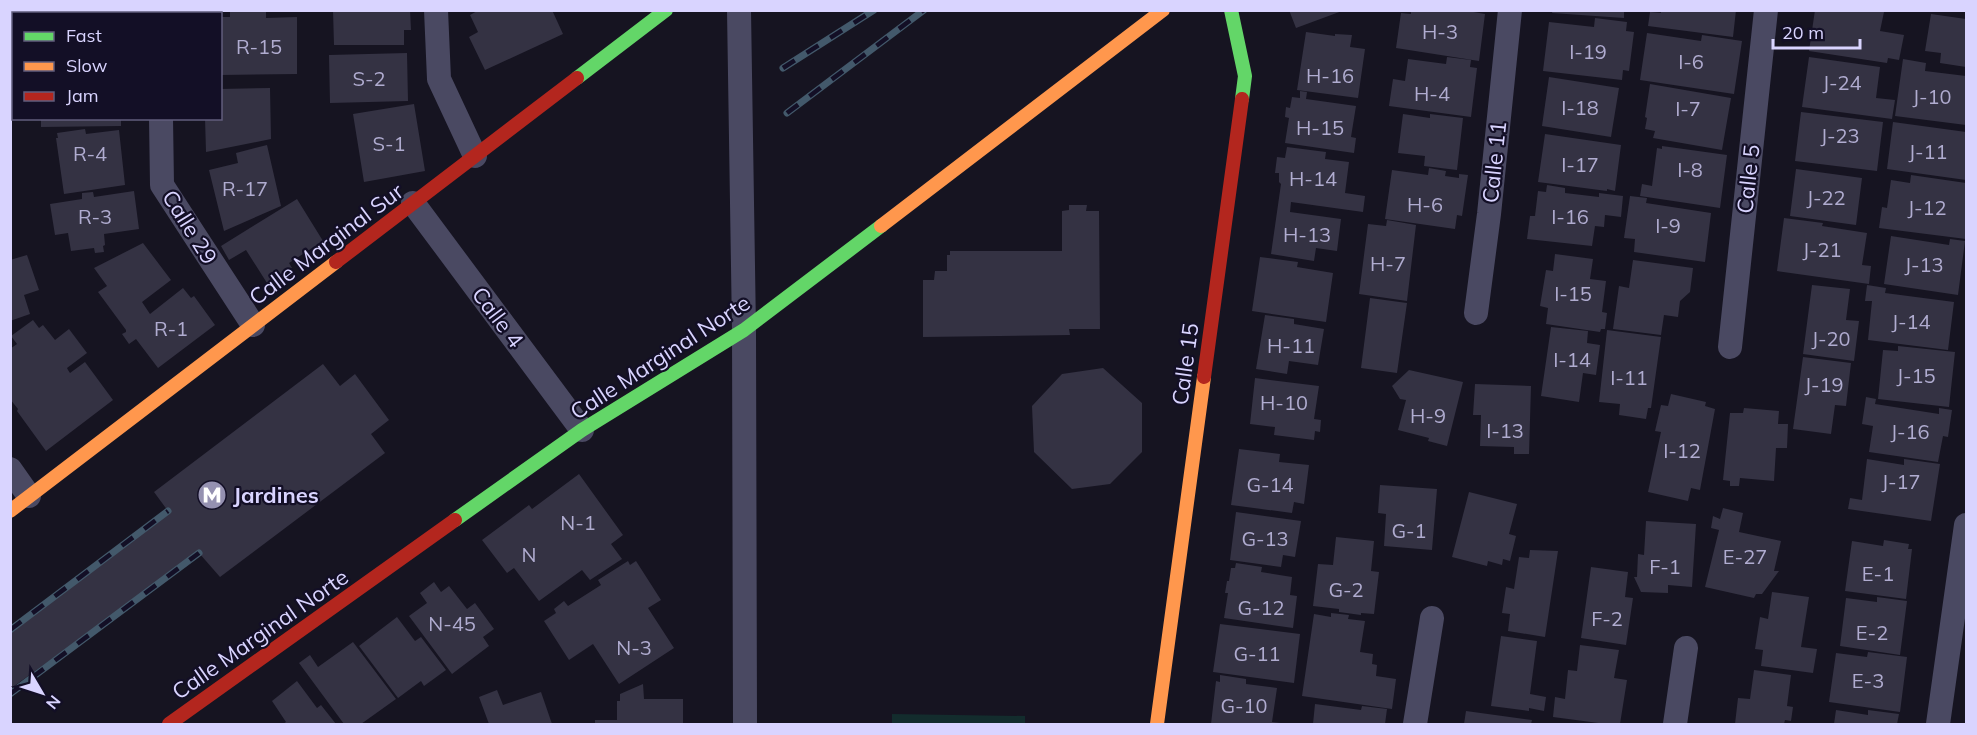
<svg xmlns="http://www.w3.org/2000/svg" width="1977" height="735" viewBox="0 0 1977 735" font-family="Mulish,sans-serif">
<rect width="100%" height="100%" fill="#161421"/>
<path fill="#132c2d" d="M892,714l133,2v8h-133z"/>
<path fill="#343243" d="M54,10h63v4h-63z
M230,10h36v8l31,-1v57l-77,1v-58h10z
M333,10h77l1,20h-7v15h-70z
M479,10h73l11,24 -78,36 -16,-33 9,-5 -8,-17z
M1289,10h53v1l-46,17z
M1411,10h51l23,4 -6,47 -83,-13 5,-35 10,1z
M1553,10h71v8l-72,-5z
M1661,10h75l-3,27 -85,-11 2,-14 11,1z
M1815,10l69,2 -4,19 24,4 -5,25 -11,-2 -1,5 -78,-12z
M1931,14l35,5v48l-26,-4 1,-10 -16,-2z
M1595,18l32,4 -1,9 8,1 -5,39 -6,-1 -1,10 -79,-9 6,-49 45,5z
M1306,32l29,4v-2l17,1 -2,12 15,2 -7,49 -61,-8z
M1647,33l54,8 1,-6 40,6 -8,53 -94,-14z
M407,53l1,48 -78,2 -1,-48z
M1447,57l24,3 -1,7 7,1 -6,49 -82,-11 4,-27 12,2 3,-22 38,5z
M1809,57l71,10 -4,31 19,2 -3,19 -90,-12z
M1903,59l23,4 -1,8 41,5v49l-71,-9z
M1549,77l70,11 -8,49 -69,-11z
M1650,84l81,14 -9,52 -69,-12 2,-7 -10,-2 2,-11 -2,-1z
M270,88l1,51 -65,13 -1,-34h15v-29z
M1300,91l7,1 -1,7 50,7 -5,31 5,1 -2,15 -69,-10 4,-25 -4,-1 1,-10 4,1 2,-11 8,1z
M414,104l11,67 -61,11 -11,-68z
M1801,112l82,10 -6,49 -82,-10z
M1403,114l27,4v-4l33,4 -6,52 -33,-4 1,-10 -27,-3z
M41,118h80v8l-80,1z
M1893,122l73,10v48l-79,-11z
M85,129l1,5 33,-4 6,55 -61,9 -8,-56h2l-1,-5z
M1545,134l76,11 -6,46 -8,-2v2l-69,-9z
M267,145l14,61 -57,25 -15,-61 29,-7 -2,-10z
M1662,146l65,9 -7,53 -80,-12 2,-12 10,2 5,-38 5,1z
M1287,147l39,5 -1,7 24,3 -4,31 20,3 -2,16 -72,-10 -1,10 51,7 -4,32 -21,-3 -2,13 -43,-7 10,-70 -2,-2v-9h-4l2,-16 8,1z
M1429,168l17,3 -1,5 14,2v-4l9,1 -6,41 -5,-1 -2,14 -70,-10 7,-49 36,5z
M1796,169l66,9 -6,47 -66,-9z
M1911,175l55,8v56l-87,-11 3,-21 5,1 4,-28 19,3z
M1547,185l18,3v5l34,4v-4l24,3 -2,21 -16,-2 -1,12 -9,-1 -3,20 -65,-7 3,-23h5l3,-25 8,1z
M134,191l5,38 -35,5 1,11 -2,1 1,6 -9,1 -1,-5 -23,3 -3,-18 -13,2 -5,-31 32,-5v-6l11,-1 1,5z
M1630,196l17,2 -1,5 65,10 -6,49 -71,-10 1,-13 -11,-1z
M297,199l26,42 -34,22 3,5 -25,15 -21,-33 -17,10 -8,-14z
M1069,205h18l-1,6h13l1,118h-31l1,6 -147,2v-57h11l1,-9h12v-16h3v-4h112v-40l7,-1z
M1784,218l39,5 -1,3 45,7 -5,32 9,1 -2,18 -92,-13z
M1387,220l29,5 -9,76 -48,-7 9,-70 18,2z
M1891,236l58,9 1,-6 15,2 -7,54 -74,-11z
M143,243l28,37 -29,22 8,12 33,-26 8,10 3,-2 21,29 -57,43 -22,-29 -7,5 -7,-10 4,-2v-2l-28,-38 9,-6 -13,-18z
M1555,254l38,5 -3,20 16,2 -4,31 5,1 -2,16h-4l-1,3 -54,-8 2,-16 -8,-2 6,-36 7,1z
M27,255l12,35 -15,5 6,19 -20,7v-61z
M1260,257l38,5 -1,5 36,6 -7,49 -74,-11z
M1633,260l60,8 -3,24 -10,9 -2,16 -14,-2 -3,20 -48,-6 6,-43 10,2z
M1812,285l38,4 -4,31 13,1 -5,40 -51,-7z
M1867,285l19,3 -1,5 69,9 -6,48 -80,-10 4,-39h-7z
M1370,298l37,5 -10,70 -36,-5z
M1265,315l29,4v5l30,5 -6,36 -29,-4 -2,13 -31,-5z
M33,320l6,8 4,-3 12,15 14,-11 18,24 -20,15 1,2 2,3 15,-11 28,38 -67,51 -29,-40 1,-2 -8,-10v-50l7,-5 -6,-8z
M1551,327l37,4 -1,12 13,2 -4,30 -13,-2 -4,29 -38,-6z
M1607,330l54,7 -10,71h-3l-2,11 -27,-4 1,-11 -21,-2z
M1898,346l57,6 -6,55 -71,-8 5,-49 15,1z
M1803,357l48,6 -5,43 -11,-1 -4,29 -38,-5z
M323,364l17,22 15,-12 34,46 -18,14 14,19 -165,124 -21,-24 -189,136v-56l158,-122 -14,-19z
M1103,368l39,35v49l-32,32 -38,5 -38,-37 -2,-46 30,-32z
M1409,370l54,12 -16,64 -19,-5 1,-3 -31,-8 8,-30 -6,-1 -8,-13z
M1255,378l64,8 -5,33 7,1 -1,12 -5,-1 -1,9 -40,-5 1,-8 -25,-3z
M1475,384l56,2 -2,68h-15v-7l-34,-1 1,-31h-8z
M1671,394l35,8 -1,4 10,3 -15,81 -9,-2 -3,13 -40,-9 13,-60 -6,-1 6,-26 7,1z
M1866,397l10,2 -1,5 64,10v-6l13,2 -4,27 -5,-1 -5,26 -69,-10 4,-26 -11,-2z
M1744,408l35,3 -1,13h10l-1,24h-11l-2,33 -34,-3 -1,8h-9v-5l-7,-1 7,-67h13z
M1239,449l41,5 -1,8 30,3 -5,39 -10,-2 -2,11 -61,-8z
M1867,459l37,6v-6l36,5 -9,57 -83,-12 2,-11 12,2z
M579,474l44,61 -12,9 11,15 -32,21 -8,-10 -43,31 -25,-33 -7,5 -25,-33 47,-35 3,4z
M1380,485l57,4 -5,61 -48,-4 2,-32 -8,-1z
M1469,492l48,12 -8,30 7,2 -6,25 -7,-2 -1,6 -14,-4 -1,5 -35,-9z
M1723,508l20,5 -4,19 42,9 -7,30h5l-17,23h-6l-2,4 -49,-11 14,-57 -8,-2 2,-12 7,3z
M1236,512l65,9 -6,36 -12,-2 -2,12 -51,-7z
M1646,521l50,3 -4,63 -24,-2v8l-27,-1 -7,-15h3l1,-23 6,1z
M1336,537l38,4 -3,30 8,1 -5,42 -13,-1v2l-22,-3v-3l-26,-3 5,-42 15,1z
M1884,540l25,4 -1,5h4l-6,50 -61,-8 7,-50 31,5z
M1530,550l28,1 -13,86 -37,-6 2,-17 -8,-1 4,-26 8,2 5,-32 10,1z
M628,561l2,4 6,-4 25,39 -13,8 26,40 -55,36 -26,-40 -24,16 -25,-39 12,-8 -2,-4 10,-8 4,5 33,-21 -3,-5z
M1236,563l26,4 -1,5 31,5 -2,18 7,1 -4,32 -69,-10 4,-25h-3l2,-12h2l2,-13h4z
M1591,567l37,5 -3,25 8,1 -7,47 -45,-7z
M434,582l7,10 8,-6 18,23 8,-6 19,26 -11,8 6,9 -37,28 -43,-58 18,-13 -7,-10z
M1772,592l37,5 -8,50 16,2 -4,24 -52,-7 2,-16 -8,-1 5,-32 8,2z
M1877,597l30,4 -7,54 -60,-9 6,-48 31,4z
M1331,613l18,2 -1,4 17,2 -5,31 13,2 -1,10 5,1 -1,11 20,3 -4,30 -90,-13 12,-82 17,3z
M397,617l18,24 6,-4 25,33 -22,16 -3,-5 -23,17 -39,-52z
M1220,624l80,10 -6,49 -81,-11z
M1501,636l36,5 -7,53 16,3 -2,14 -15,-3v3l-38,-5z
M353,642l43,57 -35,25h-17l-45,-61 11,-8 8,12z
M1580,645l39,5 -5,28 13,2 -7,44h-14l-53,-7 2,-20 10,2 3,-29 9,1z
M1868,652l39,5 -7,55 -71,-10 7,-49 31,4z
M1754,670l37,5 -4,31 6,1 -2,14 -6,-1 -1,4h-49l3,-26 12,1z
M1220,675l26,4v5l31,4 -5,34 9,1v1h-70l5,-43 4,1z
M297,681l20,27 4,-3 15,19h-53l3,-2 -14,-21z
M643,684l1,15h39v25h-88v-4h22v-19h3v-7z
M497,690l6,15 38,-13 11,32h-63l-10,-27z
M1315,704l46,6 1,-4 25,3 -2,15h-72z
M1836,710l32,5v-5l31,4 -2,10h-63z
M1466,711l66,9 -1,4h-67z"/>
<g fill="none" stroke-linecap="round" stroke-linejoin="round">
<path stroke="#4a4962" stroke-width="24" d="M159,10v4
M436,10l3,69 36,77
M739,10l5,320 1,394
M161,118l1,67 91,140
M413,203l169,227
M1476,313l13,-99 21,-204
M1730,347l36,-337
M10,469l19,27
M1415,724l17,-106
M1675,724l11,-76
M1938,724l28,-199"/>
<path stroke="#63d668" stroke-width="14" d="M1231,10l14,66 -3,23
M577,78l89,-68
M455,520l127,-90 162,-100 137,-104"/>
<path stroke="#ff974d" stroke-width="14" d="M881,226l282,-216
M10,511l326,-249
M1157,724l47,-347"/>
<path stroke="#b3261e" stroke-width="14" d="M336,262l241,-184
M1204,377l38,-278
M169,724l286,-204"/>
<g stroke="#43596b" stroke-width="7">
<path id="rail" d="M783,68l91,-58
M787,113l137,-103
M10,630l158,-119
M10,694l189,-141"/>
</g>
<use href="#rail" stroke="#130f26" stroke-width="4.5" stroke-dasharray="14" stroke-linecap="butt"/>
</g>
<defs>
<g id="metro-disc" transform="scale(1.5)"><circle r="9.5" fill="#9591b1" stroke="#130f26"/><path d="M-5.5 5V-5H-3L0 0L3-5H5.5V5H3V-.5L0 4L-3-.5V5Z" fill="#fff"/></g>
</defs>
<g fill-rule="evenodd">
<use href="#metro-disc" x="212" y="495"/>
</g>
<g text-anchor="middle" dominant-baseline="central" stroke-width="4.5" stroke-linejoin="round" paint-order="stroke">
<g font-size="20" fill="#b0acd0">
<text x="1440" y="31">H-3</text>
<text x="259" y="46">R-15</text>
<text x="1588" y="51">I-19</text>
<text x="1691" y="61">I-6</text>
<text x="1330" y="75">H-16</text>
<text x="369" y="78">S-2</text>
<text x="1842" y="82">J-24</text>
<text x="1432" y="93">H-4</text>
<text x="1932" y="96">J-10</text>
<text x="1580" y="107">I-18</text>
<text x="1688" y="108">I-7</text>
<text x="1320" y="127">H-15</text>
<text x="1840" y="135">J-23</text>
<text x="389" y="143">S-1</text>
<text x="1928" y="151">J-11</text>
<text x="90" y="153">R-4</text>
<text x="1580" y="164">I-17</text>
<text x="1690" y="169">I-8</text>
<text x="1313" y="178">H-14</text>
<text x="245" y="188">R-17</text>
<text x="1826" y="197">J-22</text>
<text x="1425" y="204">H-6</text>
<text x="1927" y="207">J-12</text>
<text x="95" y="216">R-3</text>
<text x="1570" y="216">I-16</text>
<text x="1668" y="225">I-9</text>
<text x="1307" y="234">H-13</text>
<text x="1822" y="249">J-21</text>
<text x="1388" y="263">H-7</text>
<text x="1924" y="264">J-13</text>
<text x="1573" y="293">I-15</text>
<text x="1911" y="321">J-14</text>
<text x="171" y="328">R-1</text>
<text x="1831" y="338">J-20</text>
<text x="1291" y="345">H-11</text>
<text x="1572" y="359">I-14</text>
<text x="1916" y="375">J-15</text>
<text x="1629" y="377">I-11</text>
<text x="1824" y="384">J-19</text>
<text x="1284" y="402">H-10</text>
<text x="1428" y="415">H-9</text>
<text x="1505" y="430">I-13</text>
<text x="1910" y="431">J-16</text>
<text x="1682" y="450">I-12</text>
<text x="1901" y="481">J-17</text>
<text x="1270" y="484">G-14</text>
<text x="578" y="522">N-1</text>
<text x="1409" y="530">G-1</text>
<text x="1265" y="538">G-13</text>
<text x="529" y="554">N</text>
<text x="1745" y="556">E-27</text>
<text x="1665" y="566">F-1</text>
<text x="1878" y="573">E-1</text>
<text x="1346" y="589">G-2</text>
<text x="1261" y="607">G-12</text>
<text x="1607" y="618">F-2</text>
<text x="452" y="623">N-45</text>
<text x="1872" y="632">E-2</text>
<text x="634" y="647">N-3</text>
<text x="1257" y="653">G-11</text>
<text x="1868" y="680">E-3</text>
<text x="1244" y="705">G-10</text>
</g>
<g font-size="22" fill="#d9d4ff" stroke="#130f26">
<text transform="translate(1494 162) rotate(-84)">Calle 11</text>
<text transform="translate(1748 179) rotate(-84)">Calle 5</text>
<text transform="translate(190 227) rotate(58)">Calle 29</text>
<text transform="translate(326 244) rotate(-37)">Calle Marginal Sur</text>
<text transform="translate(498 317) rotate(53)">Calle 4</text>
<text transform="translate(660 357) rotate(-33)">Calle Marginal Norte</text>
<text transform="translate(1185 364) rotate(-82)">Calle 15</text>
<text transform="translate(260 634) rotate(-35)">Calle Marginal Norte</text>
</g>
<g font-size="22" font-weight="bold" fill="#d9d4ff" stroke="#130f26" text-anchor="start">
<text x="233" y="495">Jardines</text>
</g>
</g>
<rect width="1977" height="735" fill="none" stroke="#d9d4ff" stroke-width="24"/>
<rect x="12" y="12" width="210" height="108" fill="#130f26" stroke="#625e7d" stroke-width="1.5"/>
<rect x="24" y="32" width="30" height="9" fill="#63d668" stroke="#625e7d" stroke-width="1.5"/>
<text x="66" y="42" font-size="18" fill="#d9d4ff">Fast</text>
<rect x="24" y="62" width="30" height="9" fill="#ff974d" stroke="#625e7d" stroke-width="1.5"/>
<text x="66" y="72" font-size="18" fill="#d9d4ff">Slow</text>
<rect x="24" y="92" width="30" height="9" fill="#b3261e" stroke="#625e7d" stroke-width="1.5"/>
<text x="66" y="102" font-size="18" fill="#d9d4ff">Jam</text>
<g transform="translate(42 693) rotate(129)" stroke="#130f26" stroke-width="4.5" paint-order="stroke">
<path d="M0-4.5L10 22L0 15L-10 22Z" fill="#d9d4ff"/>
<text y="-9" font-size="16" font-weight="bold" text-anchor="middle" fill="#d9d4ff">N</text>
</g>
<path d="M1773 39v9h87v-9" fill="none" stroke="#d9d4ff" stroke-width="3"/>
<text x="1782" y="39" font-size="18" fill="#d9d4ff" stroke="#130f26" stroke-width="4.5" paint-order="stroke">20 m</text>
</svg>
